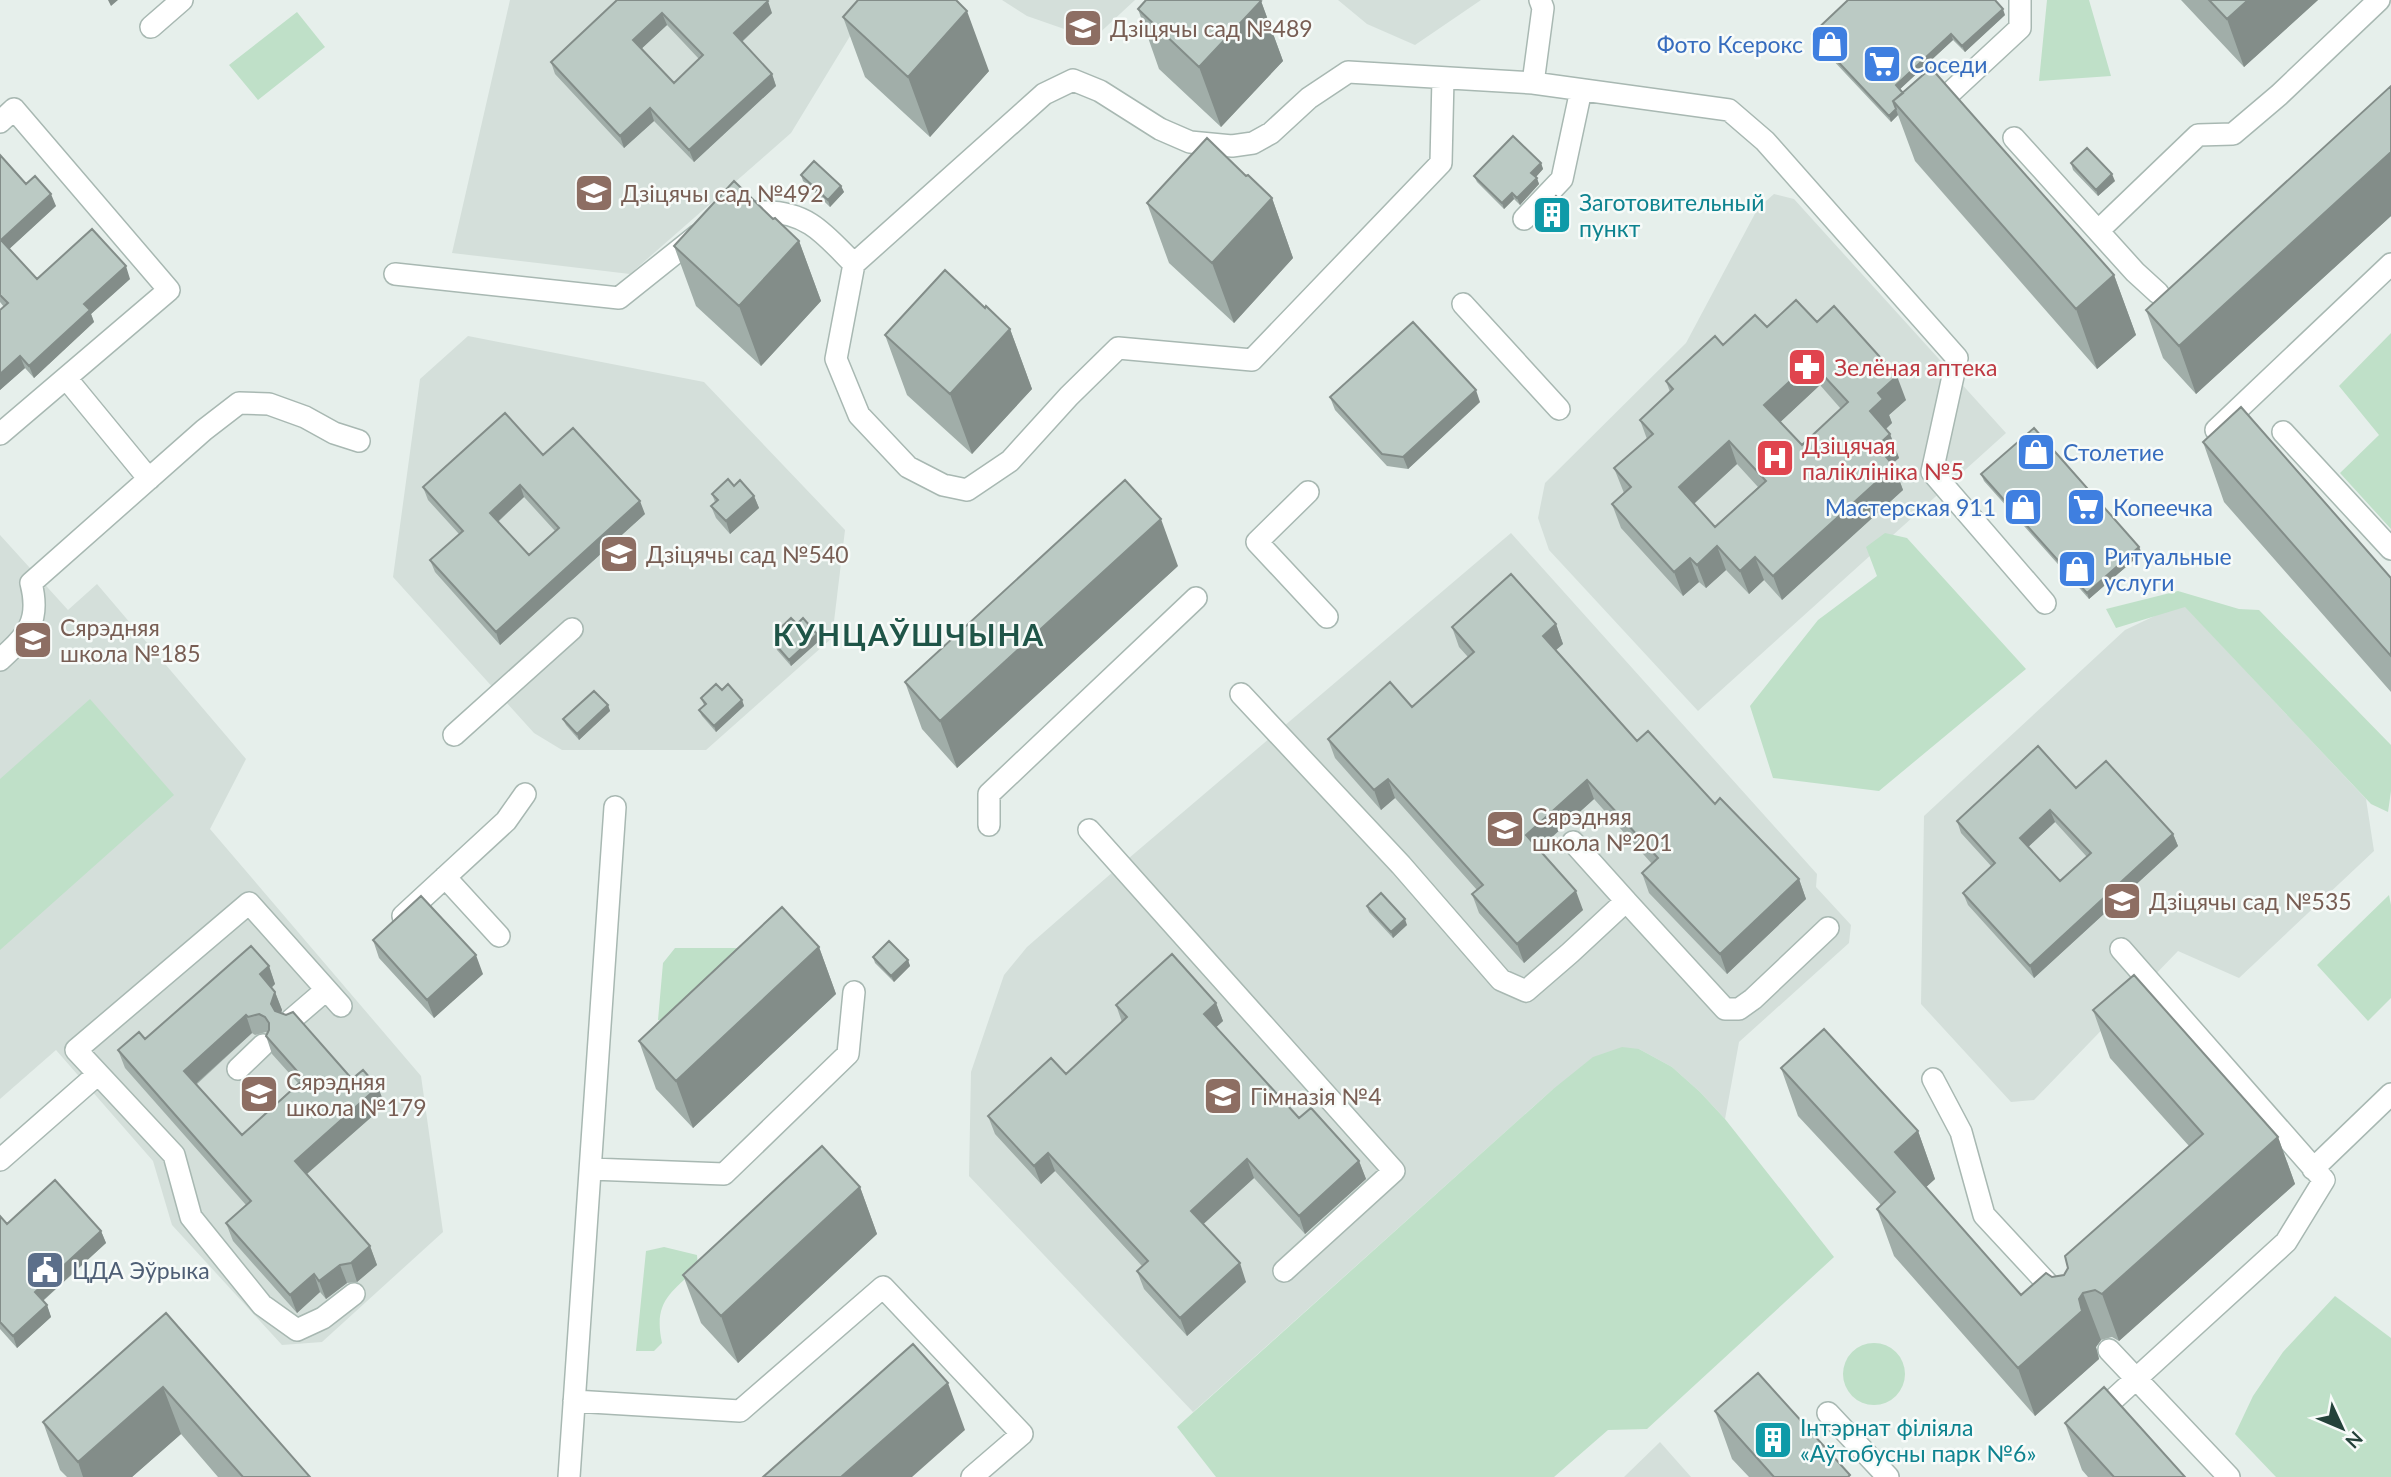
<svg xmlns="http://www.w3.org/2000/svg" width="2391" height="1477" viewBox="0 0 2391 1477" font-family="Lato,sans-serif">
<rect width="100%" height="100%" fill="#e6efeb"/>
<path fill="#d4dfda" d="M510,0h362l-81,133 -161,141 -178,-21z
M1002,0h133l-42,39 -66,-23z
M1338,0h143l-66,45 -48,-21z
M1774,194l20,5 212,234 -308,278 -149,-161 -11,-32 7,-35 141,-140 72,-135z
M468,336l236,46 141,148 -13,108 -126,112h-144l-28,-17 -141,-156 27,-198z
M1511,533l306,341 -1,13 35,38 -2,18 -110,99 -14,77 -25,-27 -28,-25 -33,-18 -87,41 -359,322 -224,-236 2,-104 33,-97 23,-28 95,-83z
M0,535l68,75 29,-26 149,175 -36,70 211,247 22,156 -121,110 -40,3 -110,-120 -19,-64 -97,-111 -56,49z
M2182,603l184,196 8,52 -135,127 -61,-27 -144,149 -23,2 -90,-98 3,-188 201,-186z
M1660,1442l31,35h-67z"/>
<path fill="#bfe0c8" d="M2047,0h42l22,76 -72,5z
M297,12l28,35 -67,53 -29,-35z
M2391,333v196l-51,-56 39,-38 -40,-49z
M1885,533l22,5 119,131 -147,122 -106,-13 -23,-72 68,-86 59,-44 -11,-29z
M2178,591l61,18 20,1 132,135v46l-3,21 -17,-8 -186,-197 -69,21 -10,-19z
M90,699l84,96 -174,155v-171z
M2389,895l2,10v93l-23,23 -51,-56z
M675,948h62l-2,17 -61,56 -16,-1 5,-57z
M1622,1047l17,2 33,18 28,25 25,27 109,138 -187,172 -39,1 -54,47h-338l-39,-50 375,-337 41,-33z
M664,1247l33,8 1,12c-27,26 -45,34 -36,76l-8,8h-18l10,-100z
M2335,1296l56,42v139h-115l-41,-43 18,-38 30,-44z
M1843 1374a31 31 0 1 1 62 0a31 31 0 1 1-62 0Z"/>
<g fill="none" stroke-linecap="round" stroke-linejoin="round">
<g stroke="#a8b8b2" stroke-width="24">
<path id="minor" d="M1540,0l3,8 -10,75 196,27 36,31 192,217 -25,114 113,131
M151,27l31,-27
M1936,106l84,-78v-28
M0,122l14,-13 155,181 -169,144
M2014,138l84,93 100,-96 35,-1 46,-39 100,-95
M738,214c9,-3 18,-2 28,-2 43,0 60,24 88,52l-18,95 23,56 49,52 35,18 24,5 43,-29 59,-65 49,-48 134,12 189,-197 2,-85
M1524,219l38,-40 19,-89
M2098,231l37,41 23,21
M854,264l190,-170 29,-14 27,11 60,38 30,13 42,4 21,-3 18,-10 38,-35 39,-26 185,11
M395,274l224,24 79,-63
M1463,304l96,105
M66,378l83,101
M2216,430l175,-166
M2283,432l108,117
M1308,492l-51,50 70,75
M0,660c27,-25 41,-38 31,-77l173,-153 35,-27 30,1 36,13 29,16 25,8
M1241,694l160,171 100,115 25,11 44,-38 56,-52 99,108h14l14,-10 75,-71
M454,735l118,-106
M989,825v-31l207,-196
M1089,830l305,341 -110,100
M1573,842l53,59
M445,877l54,59
M403,916l103,-95 19,-27
M341,1006l-92,-103 -173,147 98,105 17,62 71,88 35,25 26,-12 31,-24
M291,1020l35,-30
M238,1069l25,-24
M1933,1079l28,53 23,83 76,82
M0,1160l98,-86
M591,1169l133,5 124,-120 6,-62
M2313,1169l78,-75
M2109,1350l120,127
M574,1401l166,10 143,-124 139,147 -50,43
M1828,1413l60,64
M2093,1418l193,-176 38,-62 -203,-231
M569,1477l46,-670"/>
</g>
<use href="#minor" stroke="#fff" stroke-width="21"/>
</g>
<path fill="#a1aea9" fill-rule="evenodd" d="M617,0l155,13 -30,29 30,32 4,12 -82,76 -40,-41 -30,27 -69,-74 -4,-12zM667,25l32,34 -25,24 -32,-35z
M2181,0h137l-74,67z
M1261,1l22,60 -62,66 -62,-58 -21,-60z
M2005,15l-40,37 -12,-12 -53,49 214,186 22,60 -39,34 -182,-208 -17,-46 -7,7 -77,-82 -2,-6z
M843,17l146,54 -59,66 -65,-60z
M2391,86v130l-195,178 -33,-36 -17,-48z
M0,155l26,29 30,22 -47,43 28,30h93l-39,35 3,8 -60,56 -9,-10 -25,22v-80l4,-3 -4,-5z
M1541,163l2,6 -7,8 3,7 -19,21 -6,-6 -10,10 -27,-27 -3,-6z
M2071,163l44,18 -17,15 -25,-26z
M801,175l40,11 3,6 -14,15 -27,-26z
M1246,176l26,22 21,60 -59,65 -65,-60 -22,-60z
M1566,209l-19,21 -8,-8 -2,-6z
M773,219l26,22 22,60 -60,65 -65,-60 -22,-60z
M985,308l25,21 22,60 -60,65 -65,-59 -22,-60z
M1817,322l89,78 -17,15 3,8 -6,6 4,5 9,24 -7,6 2,2 9,24 -121,110 -18,-20 -15,14 -23,-24 -20,18 -7,-6 -16,14 -62,-68 -9,-24 12,-11 -10,-25 33,-29 -7,-19 30,-28 -4,-11 57,-36 44,-18zM1820,385l21,24 -39,36 -22,-23zM1737,464l21,23 -43,40 -21,-23z
M1330,397l150,5 -72,67 -21,-3 -52,-56z
M2203,442l188,136v114l-167,-190z
M543,455l102,59 -145,131 -65,-73 -5,-12 29,-26 -31,-34 -5,-13zM524,497l31,34 -26,24 -31,-33z
M1981,474l161,79 -53,46 -105,-118z
M712,494l42,2 5,12 -29,26 -14,-16 -5,-12 4,-4z
M1178,566l-221,202 -35,-39 -17,-47z
M797,624l20,10 3,6 -29,26 -14,-16 -2,-6 4,-4 -3,-8z
M1556,624l7,20 -7,6 81,91 78,63 84,75 7,20 -79,75 -78,-81 -7,-20 10,-9 -58,-65 -55,50 44,61 -59,53 -45,-50 -7,-19 5,-4 -82,-92 -14,12 -46,-52 -7,-19 84,-32 56,-50 -9,-10 -7,-20z
M722,690l20,10 2,6 -28,26 -14,-16 -3,-6 5,-5 -3,-7z
M608,705l2,6 -31,29 -13,-15 -3,-6z
M2076,788l97,46 5,12 -144,132 -66,-73 -5,-12 29,-26 -31,-34 -4,-12zM2055,822l32,35 -27,24 -32,-34z
M1367,906l40,19 -14,13 -24,-26z
M373,940l110,34 -49,44 -55,-60z
M819,947l17,47 -143,134 -37,-39 -17,-48z
M873,957l35,3 2,6 -16,16 -19,-19z
M269,966l6,18 -4,4 4,4 7,18 -1,3 71,66 33,26 -78,69 63,72 7,19 -20,17 -10,1 -21,16 -6,-7 -23,21 -64,-72 -7,-18 20,-18 -121,-137 -7,-18 27,-11zM266,1032l1,1 -1,3 6,18 26,29 -56,52 -46,-50 56,-52 3,2z
M1216,1003l7,18 -7,6 83,91 60,43 7,18 -61,55 -51,-56 -51,46 43,58 -59,54 -43,-47 -7,-18 5,-5 -87,-95 -14,13 -46,-50 -7,-18 78,-42 56,-52 -6,-17z
M2093,1010l185,127 17,47 -176,157 -7,-4 -11,3 -5,7 3,12 -64,57 -141,-160 -17,-47 4,-4 -83,-89 -17,-48 137,63 17,48 -9,8 95,108 31,-18 12,-2 125,-129 -79,-88z
M860,1187l17,47 -139,129 -37,-40 -18,-48z
M0,1216l7,8 94,7 5,12 -63,58 4,4 4,12 -34,31 -17,-19z
M166,1313l144,164h-92l-37,-43 -49,43h-65l-7,-7 -17,-48z
M1715,1411l135,66h-101l-17,-18z
M2065,1423l120,54h-97l-6,-7z"/>
<path fill="#838d89" d="M108,0h10l-7,6z
M2248,0h70l-74,67 -17,-48z
M768,1l4,12 -34,32 -4,-12z
M1261,1l22,60 -62,66 -22,-60z
M2003,9l2,6 -40,37 -3,-6z
M967,11l22,60 -59,66 -22,-60z
M662,13l5,12 -29,27 -5,-12z
M1951,34l2,6 -55,51 -2,-6z
M772,74l4,12 -82,76 -5,-12z
M650,108l4,13 -30,27 -4,-12z
M1896,109l2,6 -7,7 -2,-6z
M2391,152v64l-195,178 -17,-48z
M1541,163l2,6 -9,10 -3,-6z
M2112,174l3,7 -17,15 -2,-6z
M1537,178l2,6 -19,21 -3,-7z
M841,186l3,6 -14,15 -2,-7z
M1512,193l2,6 -10,10 -2,-6z
M51,194l5,12 -50,46 -5,-12z
M1272,198l21,60 -59,65 -22,-60z
M1564,203l2,6 -19,21 -2,-6z
M799,241l22,60 -60,65 -22,-60z
M126,266l4,13 -39,35 3,8 -60,56 -5,-12 55,-62z
M2114,275l22,60 -39,34 -21,-60z
M1010,329l22,60 -60,65 -22,-60z
M20,356l5,12 -25,22v-16z
M1811,362l9,23 -47,44 -9,-24z
M1897,376l9,24 -17,15 3,8 -13,12 -9,-24 8,-18z
M1476,390l4,12 -72,67 -5,-12z
M1890,434l9,24 -14,12 -8,-24z
M1729,441l8,23 -50,46 -8,-23z
M1894,466l9,24 -121,110 -9,-24z
M520,485l4,12 -30,28 -4,-12z
M754,496l5,12 -29,26 -4,-13z
M640,501l5,13 -145,131 -4,-13z
M1161,519l17,47 -221,202 -17,-47z
M1717,546l9,24 -20,18 -9,-23z
M2139,547l3,6 -53,46 -2,-6z
M1755,557l9,23 -15,14 -9,-23z
M1690,558l9,24 -16,14 -9,-24z
M1556,624l7,20 -13,11 -7,-19z
M817,634l3,6 -29,26 -2,-6z
M742,700l2,6 -28,26 -2,-6z
M608,705l2,6 -31,29 -2,-6z
M1388,779l7,19 -14,12 -7,-20z
M1587,780l7,19 -61,55 -7,-19z
M2050,810l5,12 -30,28 -5,-12z
M2173,834l5,12 -144,132 -4,-12z
M1799,879l7,20 -79,75 -7,-20z
M1576,891l7,19 -59,53 -7,-19z
M1405,919l2,6 -14,13 -2,-6z
M819,947l17,47 -143,134 -17,-47z
M476,955l7,19 -49,44 -7,-18z
M908,960l2,6 -16,16 -3,-6z
M269,966l6,18 -9,9 -6,-19z
M275,992l7,18 -4,12 -7,-18z
M1216,1003l7,18 -12,11 -7,-18z
M246,1015l6,18 -62,56 -6,-18z
M378,1087l7,18 -84,74 -6,-18z
M1918,1131l17,48 -23,21 -17,-48z
M2278,1137l17,47 -176,157 -17,-47z
M1048,1153l7,18 -14,13 -7,-18z
M1247,1159l7,19 -56,51 -7,-18z
M1359,1161l7,18 -61,55 -6,-18z
M860,1187l17,47 -139,129 -17,-47z
M101,1231l5,12 -67,61 -4,-12z
M370,1246l7,19 -20,17 -6,-19z
M1240,1263l6,19 -59,54 -7,-18z
M340,1265l7,18 -21,16 -7,-18z
M314,1274l6,18 -23,21 -7,-18z
M2083,1293l18,47 -5,7 3,12 -64,57 -17,-48 61,-69z
M47,1305l4,12 -34,31 -4,-12z
M948,1383l17,47 -53,47h-71z
M163,1387l18,47 -49,43h-49l-5,-15z"/>
<path fill="#bbcac4" stroke="#838d89" stroke-width="2" fill-rule="evenodd" d="M617,0h150l1,1 -34,32 38,41 -83,76 -39,-42 -30,28 -69,-74zM662,13l41,42 -29,28 -41,-43z
M858,0h98l11,11 -59,66 -65,-60z
M1146,0h113l2,1 -62,66 -61,-58z
M1848,0h147l8,9 -41,37 -11,-12 -55,51 7,8 -10,8 3,8 -7,7 -77,-82z
M2209,0h39l-21,19z
M1931,68l183,207 -38,34 -183,-208z
M2391,86v66l-212,194 -33,-36z
M1513,136l28,27 -10,10 6,5 -20,20 -5,-5 -10,10 -28,-27z
M1207,138l39,38 2,-1 24,23 -60,65 -65,-60z
M2087,148l25,26 -16,16 -25,-27z
M0,155l26,29 9,-8 16,18 -50,46 36,39 55,-50 34,37 -42,38 6,6 -61,56 -9,-10 -20,18v-64l8,-7 -8,-8z
M814,161l27,25 -13,14 -27,-25z
M734,181l39,38 2,-1 24,23 -60,65 -65,-60z
M1556,196l8,7 -19,21 -8,-8z
M945,270l40,38 1,-2 24,23 -60,65 -65,-59z
M1796,300l21,22 17,-16 63,70 -19,17 5,6 -13,12 20,23 -13,12 17,20 -121,110 -18,-19 -15,14 -23,-25 -20,19 -7,-7 -16,14 -62,-68 19,-17 -17,-19 39,-34 -13,-14 33,-31 -7,-8 49,-45 8,9 32,-30 12,12zM1811,362l37,40 -46,43 -38,-40zM1729,441l37,40 -51,46 -36,-40z
M1413,322l63,68 -73,67 -21,-3 -52,-57z
M2241,407l150,171v78l-188,-214z
M505,413l38,42 30,-27 67,73 -144,131 -66,-72 33,-29 -40,-44zM520,485l39,43 -30,27 -39,-42z
M2034,428l105,119 -52,46 -106,-119z
M728,479l6,7 6,-6 14,16 -28,25 -15,-15 7,-6 -6,-6z
M1125,480l36,39 -221,202 -35,-39z
M1511,574l45,50 -13,12 94,105 11,-10 67,73 5,-6 79,81 -79,75 -78,-81 16,-15 -71,-78 -61,55 50,56 -59,53 -45,-50 11,-9 -95,-106 -14,11 -46,-51 62,-57 22,25 62,-55 -22,-25z
M791,618l6,6 6,-6 14,16 -28,26 -14,-16 6,-6 -5,-6z
M716,684l6,6 6,-6 14,16 -28,26 -15,-16 7,-6 -5,-6z
M594,691l14,14 -31,29 -14,-15z
M2038,746l38,42 30,-27 67,73 -143,132 -67,-73 32,-30 -38,-42zM2050,810l41,43 -31,28 -40,-43z
M1381,893l24,26 -14,13 -24,-26z
M421,896l55,59 -49,45 -54,-60z
M782,907l37,40 -143,134 -37,-40z
M889,941l19,19 -17,16 -18,-19z
M251,946l18,20 -9,8 15,18 -4,12 4,7 11,4 7,-3 59,67 11,-9 15,17 -83,74 75,85 -19,17 -11,2 -21,16 -5,-7 -24,21 -64,-72 25,-22 -133,-151 21,-18 6,7zM259,1014l6,3 4,6v7l-3,6 38,43 -62,56 -58,-64 62,-56 2,2z
M1172,954l44,49 -12,11 95,104 12,-10 48,53 -60,55 -52,-57 -56,52 49,52 -60,55 -43,-47 11,-10 -100,-108 -14,13 -46,-50 63,-58 15,16 61,-57 -11,-12z
M2134,975l144,162 -176,157 -7,-4 -12,3 -4,6 3,12 -64,57 -141,-159 18,-17 -114,-124 43,-39 94,102 -23,21 126,143 25,-22 6,4 12,-2 4,-7 -3,-12 138,-122 -110,-124z
M822,1146l38,41 -139,129 -38,-41z
M55,1180l46,51 -66,61 12,13 -34,31 -13,-14v-106l7,8z
M166,1313l144,164h-67l-80,-90 -85,75 -35,-40z
M913,1344l35,39 -107,94h-78z
M1758,1373l92,102 -2,2h-74l-59,-66z
M2104,1387l81,90h-71l-49,-54z"/>
<defs>
<g id="school-square" transform="scale(2.0125)"><rect x="-9" y="-9" width="18" height="18" rx="4" fill="#8d6e63" stroke="#f7fbf9"/><path d="M0-5L7-2L0 1L-7-2ZM-4 1L0 2.5L4 1V4Q0 6-4 4Z" fill="#fff"/></g>
<g id="shop-square" transform="scale(2.0125)"><rect x="-9" y="-9" width="18" height="18" rx="4" fill="#3f7fe0" stroke="#f7fbf9"/><path d="M-5-2.5h2.3a2.7 3.5 0 0 1 5.4 0H5L5.5 6h-11ZM-1.5-2.5h3a1.5 2.3 0 0 0-3 0Z" fill="#fff"/></g>
<g id="supermarket-square" transform="scale(2.0125)"><rect x="-9" y="-9" width="18" height="18" rx="4" fill="#3f7fe0" stroke="#f7fbf9"/><path d="M-6-5.5h2.5l.6 2H6L4.5 2H-2.5L-4.4-4H-6ZM-1.5 3.2a1.3 1.3 0 1 0 .1 0ZM3 3.2a1.3 1.3 0 1 0 .1 0Z" fill="#fff"/></g>
<g id="building-square" transform="scale(2.0125)"><rect x="-9" y="-9" width="18" height="18" rx="4" fill="#0f9aa8" stroke="#f7fbf9"/><path d="M-4-6H4V6H1V3H-1V6H-4ZM-2.5-4.3h1.7v1.8h-1.7ZM.8-4.3h1.7v1.8H.8ZM-2.5-1h1.7V.8h-1.7ZM.8-1h1.7V.8H.8Z" fill="#fff"/></g>
<g id="pharmacy-square" transform="scale(2.0125)"><rect x="-9" y="-9" width="18" height="18" rx="4" fill="#e0444e" stroke="#f7fbf9"/><path d="M-2-6h4v4h4v4h-4v4h-4v-4h-4v-4h4Z" fill="#fff"/></g>
<g id="hospital-square" transform="scale(2.0125)"><rect x="-9" y="-9" width="18" height="18" rx="4" fill="#e0444e" stroke="#f7fbf9"/><path d="M-5-5h3v3.5h4V-5h3V5h-3V1.5h-4V5h-3Z" fill="#fff"/></g>
<g id="civic-square" transform="scale(2.0125)"><rect x="-9" y="-9" width="18" height="18" rx="4" fill="#5c6f8a" stroke="#f7fbf9"/><path d="M-.6-6.5H3V-4.5H.6V-3L4-1V1h2V6H-6V1h2V-1L-.6-3ZM-1.2 2.5V6h2.4V2.5Z" fill="#fff"/></g>
</defs>
<g fill-rule="evenodd">
<use href="#school-square" x="1083" y="28"/>
<use href="#shop-square" x="1830" y="44"/>
<use href="#supermarket-square" x="1882" y="64"/>
<use href="#school-square" x="594" y="193"/>
<use href="#building-square" x="1552" y="215"/>
<use href="#pharmacy-square" x="1807" y="367"/>
<use href="#shop-square" x="2036" y="452"/>
<use href="#hospital-square" x="1775" y="458"/>
<use href="#shop-square" x="2023" y="507"/>
<use href="#supermarket-square" x="2086" y="507"/>
<use href="#school-square" x="619" y="554"/>
<use href="#shop-square" x="2077" y="569"/>
<use href="#school-square" x="33" y="640"/>
<use href="#school-square" x="1505" y="829"/>
<use href="#school-square" x="2122" y="901"/>
<use href="#school-square" x="259" y="1094"/>
<use href="#school-square" x="1223" y="1096"/>
<use href="#civic-square" x="45" y="1270"/>
<use href="#building-square" x="1773" y="1440"/>
</g>
<g text-anchor="middle" dominant-baseline="central" stroke-width="5" stroke-linejoin="round" paint-order="stroke">
<g font-size="23" fill="#785e54" stroke="#f7fbf9" text-anchor="start">
<text x="1110" y="28">Дзіцячы сад №489</text>
<text x="621" y="193">Дзіцячы сад №492</text>
<text x="646" y="554">Дзіцячы сад №540</text>
<text x="60" y="627">Сярэдняя<tspan x="60" dy="26">школа №185</tspan></text>
<text x="1532" y="816">Сярэдняя<tspan x="1532" dy="26">школа №201</tspan></text>
<text x="2149" y="901">Дзіцячы сад №535</text>
<text x="286" y="1081">Сярэдняя<tspan x="286" dy="26">школа №179</tspan></text>
<text x="1250" y="1096">Гімназія №4</text>
</g>
<g font-size="23" fill="#366cbe" stroke="#f7fbf9" text-anchor="start">
<text x="1803" y="44" text-anchor="end">Фото Ксерокс</text>
<text x="1909" y="64">Соседи</text>
<text x="2063" y="452">Столетие</text>
<text x="1996" y="507" text-anchor="end">Мастерская 911</text>
<text x="2113" y="507">Копеечка</text>
<text x="2104" y="556">Ритуальные<tspan x="2104" dy="26">услуги</tspan></text>
</g>
<g font-size="23" fill="#0d838f" stroke="#f7fbf9" text-anchor="start">
<text x="1579" y="202">Заготовительный<tspan x="1579" dy="26">пункт</tspan></text>
<text x="1800" y="1427">Інтэрнат філіяла<tspan x="1800" dy="26">«Аўтобусны парк №6»</tspan></text>
</g>
<g font-size="23" fill="#be3a42" stroke="#f7fbf9" text-anchor="start">
<text x="1834" y="367">Зелёная аптека</text>
<text x="1802" y="445">Дзіцячая<tspan x="1802" dy="26">паліклініка №5</tspan></text>
</g>
<g font-size="23" fill="#4e5e75" stroke="#f7fbf9" text-anchor="start">
<text x="72" y="1270">ЦДА Эўрыка</text>
</g>
<g font-size="30" font-weight="bold" letter-spacing="2" fill="#1f5548" stroke="#f7fbf9">
<text x="909" y="634">КУНЦАЎШЧЫНА</text>
</g>
</g>
<g transform="translate(2342 1428) rotate(134)" stroke="#f7fbf9" stroke-width="5" paint-order="stroke">
<path d="M0-5L12 26L0 18L-12 26Z" fill="#24423a"/>
<text y="-10" font-size="19" font-weight="bold" text-anchor="middle" fill="#24423a">N</text>
</g>
</svg>
